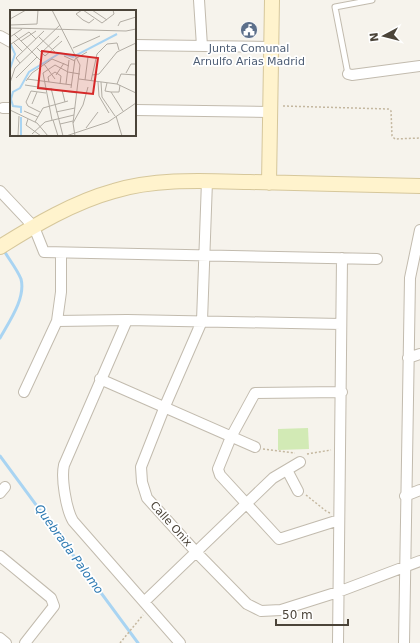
<svg xmlns="http://www.w3.org/2000/svg" width="420" height="643" viewBox="0 0 420 643" font-family="'DejaVu Sans',sans-serif">
<rect width="100%" height="100%" fill="#f6f3ec"/>
<path fill="#d2eab5" d="M308,428l1,21 -31,1v-21z"/>
<g fill="none" stroke-linecap="round" stroke-linejoin="round">
<path stroke="#a9d4f2" stroke-width="3" d="M0,338c9,-16 26,-40 21,-59 -4,-10 -13,-21 -18,-30
M0,456l138,187"/>
<g stroke="#c2bbae" stroke-width="7">
<path id="lane" d="M348,74l-13,-67 37,-7"/>
</g>
<g stroke="#c2bbae" stroke-width="12">
<path id="street" d="M199,0l3,46
M0,36l11,6
M135,45l137,2
M348,74l4,1 68,-9
M3,108h8
M135,110l135,2
M207,181l-5,140 -37,85 -24,61 1,15 5,16 49,54 51,52 14,7 20,-1 57,-18 82,-31
M0,191l34,36 10,25 333,7
M127,320l-63,145c-3,13 2,44 9,56l107,122
M57,321l70,-1 214,4
M408,358l12,-4
M100,379l155,68
M24,392l33,-71 4,-29v-39
M287,470l11,21
M0,493l5,-6
M405,496l15,-6
M339,520l-60,19 -59,-64 -2,-6 13,-32 24,-44 87,-1
M0,556l51,42 3,8 -29,37
M144,602l129,-124 27,-16
M0,638l6,5
M338,643l4,-385
M404,643l6,-365 10,-48"/>
</g>
<g stroke="#d6c79b" stroke-width="16">
<path id="secondary" d="M269,183l3,-183
M0,247c35,-22 74,-45 114,-56 43,-13 91,-10 136,-9 57,1 113,3 170,4"/>
</g>
<path stroke="#c4b79f" stroke-width="1.5" stroke-dasharray="2 2" stroke-linecap="butt" d="M283,106l106,3 2,2 1,25 3,3 25,-1
M263,449l32,4
M307,454l24,-4
M306,495l20,16 4,2
M120,643l23,-28"/>
<use href="#lane" stroke="#fff" stroke-width="5"/>
<use href="#street" stroke="#fff" stroke-width="10"/>
<use href="#secondary" stroke="#fff3cd" stroke-width="14"/>
</g>
<defs>
<g id="civic-disc" transform="scale(0.9)"><circle r="9.5" fill="#5c6f8a" stroke="#fff"/><path d="M-.6-6.5H3V-4.5H.6V-3L4-1V1h2V6H-6V1h2V-1L-.6-3ZM-1.2 2.5V6h2.4V2.5Z" fill="#fff"/></g>
</defs>
<g fill-rule="evenodd">
<use href="#civic-disc" x="249" y="30"/>
</g>
<g text-anchor="middle" dominant-baseline="central" stroke-width="3.5" stroke-linejoin="round" paint-order="stroke">
<g font-size="11" fill="#4e5e75" stroke="#fff">
<text x="249" y="48">Junta Comunal<tspan x="249" dy="13">Arnulfo Arias Madrid</tspan></text>
</g>
<g font-size="11" fill="#4b4439" stroke="#fff">
<text transform="translate(171 524) rotate(48)">Calle Onix</text>
</g>
<g font-size="12" font-style="italic" fill="#2e7ab2" stroke="#fff">
<text transform="translate(69 549) rotate(54)">Quebrada Palomo</text>
</g>
</g>
<g transform="translate(10 10)">
<rect width="126" height="126" fill="#f6f3ec"/>
<path fill="none" stroke="#a9d4f2" stroke-width="2" d="M0,33l5,11 -5,15M11,103v-6l-8,-1 -2,-7 2,-7 7,-4 9,-16 31,-19 13,4 44,-23M11,107v19"/>
<path fill="none" stroke="#b2ada4" stroke-width="1" d="M42,0l28,55 -7,58 2,13M72,0l-6,4 7,6 6,3 5,-4M73,0l19,13 12,-9 -1,-4M82,0l15,10M0,9l16,-9M0,15l27,-1 1,-14M108,16l2,-4 16,-5M0,18l116,3 10,-2M4,24l26,26M0,27l12,-8M29,27l17,16M11,31l15,-10M3,32l10,10M1,34l18,-12 7,7M27,38l8,8 17,-15M63,38l27,-12M31,43l18,-17M54,46l11,5M10,53l-4,-5 28,-27M34,54l11,15M116,63l5,-9h5M46,65l8,-12M82,65l7,-1 18,-22 19,-9M6,68l21,-21M17,69l45,6M69,69l38,5 19,9M75,70l3,-23M16,71l6,-8 20,-14 17,7M81,71l6,-27 10,-10 10,-1 2,7M39,72l-1,-5 7,-5 6,4 -1,8M88,72l1,14 10,17M91,72l1,15 13,19M0,73l5,-15 45,-43M97,73l-2,8 6,1h8l1,-7M56,74l3,-24M107,74l4,-10 15,1M15,75l52,8M41,78l12,48M61,78l4,-29 12,-7M52,80l3,12M101,82l12,19M22,94l5,-12M0,100l27,13 11,13M14,101l14,6M30,102l-12,-6 -2,-4 5,-11 15,2M46,102l19,-4M106,106l6,20M18,109l-2,6 15,11M42,110l-9,-47 12,-8 13,7 12,2M43,110l5,16M25,112l8,-14 25,-7M63,113l10,-18 5,-18M50,114l13,-3M76,118l12,-16M22,124l13,-12 29,-7M8,126l1,-20M56,126l42,-14 28,-19"/>
<path fill="#d62828" fill-opacity="0.15" stroke="#d62828" stroke-width="2" d="M32,41l56,7 -5,36 -55,-6z"/>
<rect width="126" height="126" fill="none" stroke="#4b4439" stroke-width="2"/>
</g>
<g transform="translate(384 36) rotate(263)" stroke="#ffffff" stroke-width="3" paint-order="stroke">
<path d="M0-3L7 15L0 10L-7 15Z" fill="#4b4439"/>
<text y="-6" font-size="11" font-weight="bold" text-anchor="middle" fill="#4b4439">N</text>
</g>
<path d="M276 619v6h72v-6" fill="none" stroke="#4b4439" stroke-width="2"/>
<text x="282" y="619" font-size="12" fill="#4b4439" stroke="#ffffff" stroke-width="3" paint-order="stroke">50 m</text>
</svg>
